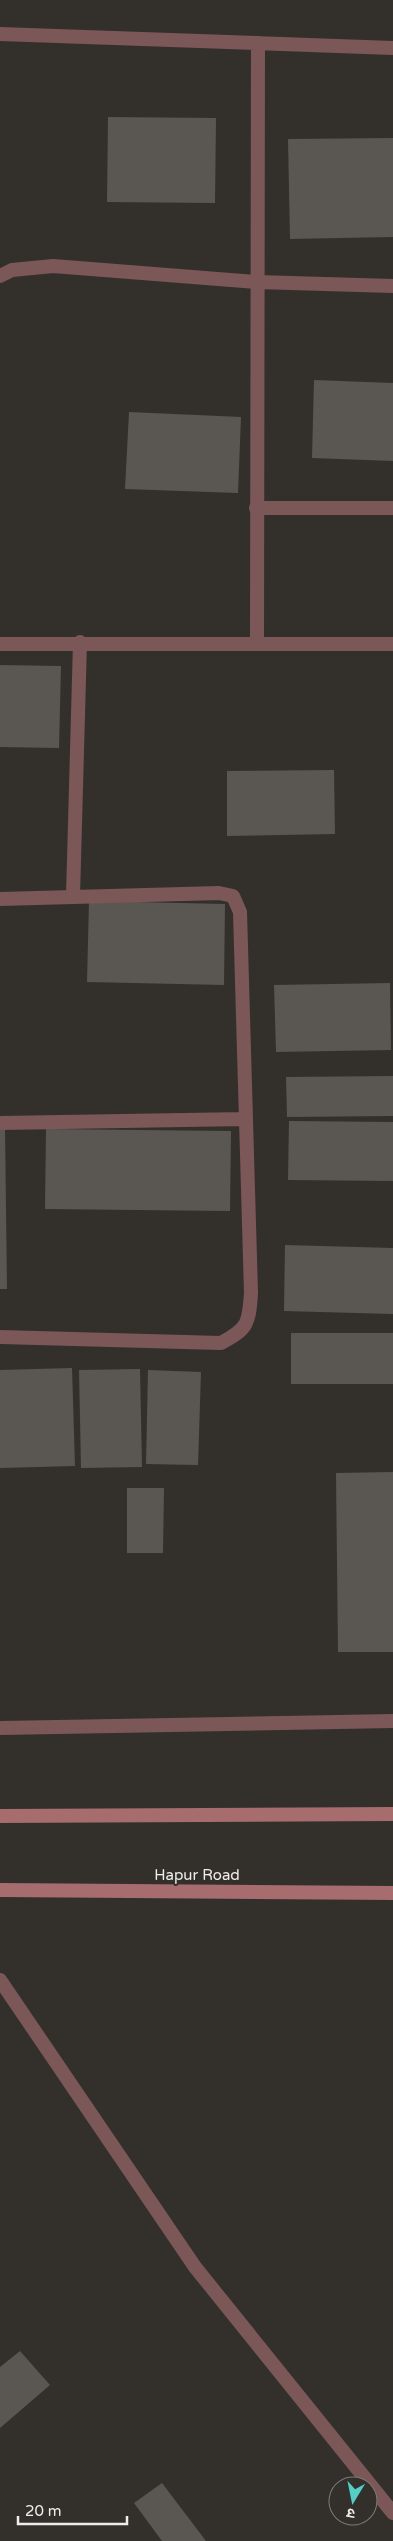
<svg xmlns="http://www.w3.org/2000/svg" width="393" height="2541" viewBox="0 0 393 2541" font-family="'Varela Round','Noto Sans Devanagari',sans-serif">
<rect width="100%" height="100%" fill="#33302c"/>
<path fill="#5a5752" d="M108,117l108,1 -1,85 -108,-1z
M393,138v99l-103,2 -2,-100z
M314,380l79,3v78l-81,-3z
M129,412l112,5 -3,76 -113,-4z
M0,665l61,1 -2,82 -59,-1z
M334,770l1,64 -108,2v-65z
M89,901l136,3 -1,81 -137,-3z
M390,983l1,67 -115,2 -2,-67z
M393,1076v40l-106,1 -1,-40z
M289,1121l104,1v59l-105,-1z
M0,1128h5l2,161h-7z
M46,1129l185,2 -1,80 -185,-2z
M285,1245l108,3v66l-109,-3z
M291,1333h102v51h-102z
M72,1368l3,98 -75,2v-98z
M140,1369l2,98 -61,1 -2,-98z
M148,1370l53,2 -3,93 -52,-1z
M393,1472v180h-55l-2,-179z
M127,1488h37l-1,65h-36z
M20,2351l30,34 -50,43v-61z
M162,2483l44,58h-44l-28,-38z"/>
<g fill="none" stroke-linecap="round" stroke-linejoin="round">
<path stroke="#7c5758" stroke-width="14" d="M0,34l393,14
M0,276l12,-6 41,-4 204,16 136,4
M256,508h137
M257,643l1,-600
M0,644h393
M73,896l7,-254
M0,899l219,-6 14,3 7,16 11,381c-2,30 -3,36 -30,50l-221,-6
M0,1123l246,-4
M0,1728l393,-7
M0,1980l195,287 198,246"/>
<path stroke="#a66c6e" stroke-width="14" d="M0,1816l393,-2
M0,1890l393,3"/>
</g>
<g text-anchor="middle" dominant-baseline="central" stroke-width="4" stroke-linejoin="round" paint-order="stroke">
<g font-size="15" fill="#efedea" stroke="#33302c">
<text x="197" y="1875">Hapur Road</text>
</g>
</g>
<g transform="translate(353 2501) rotate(190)"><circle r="24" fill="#33302c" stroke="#7e7c78"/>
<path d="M0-4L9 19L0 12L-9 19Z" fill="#55cec5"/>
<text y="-8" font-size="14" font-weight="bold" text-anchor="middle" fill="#efedea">उ</text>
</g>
<path d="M18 2516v8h109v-8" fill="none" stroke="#efedea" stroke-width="2.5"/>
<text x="25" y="2516" font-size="15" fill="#efedea" stroke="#33302c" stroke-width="4" paint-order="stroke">20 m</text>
</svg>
